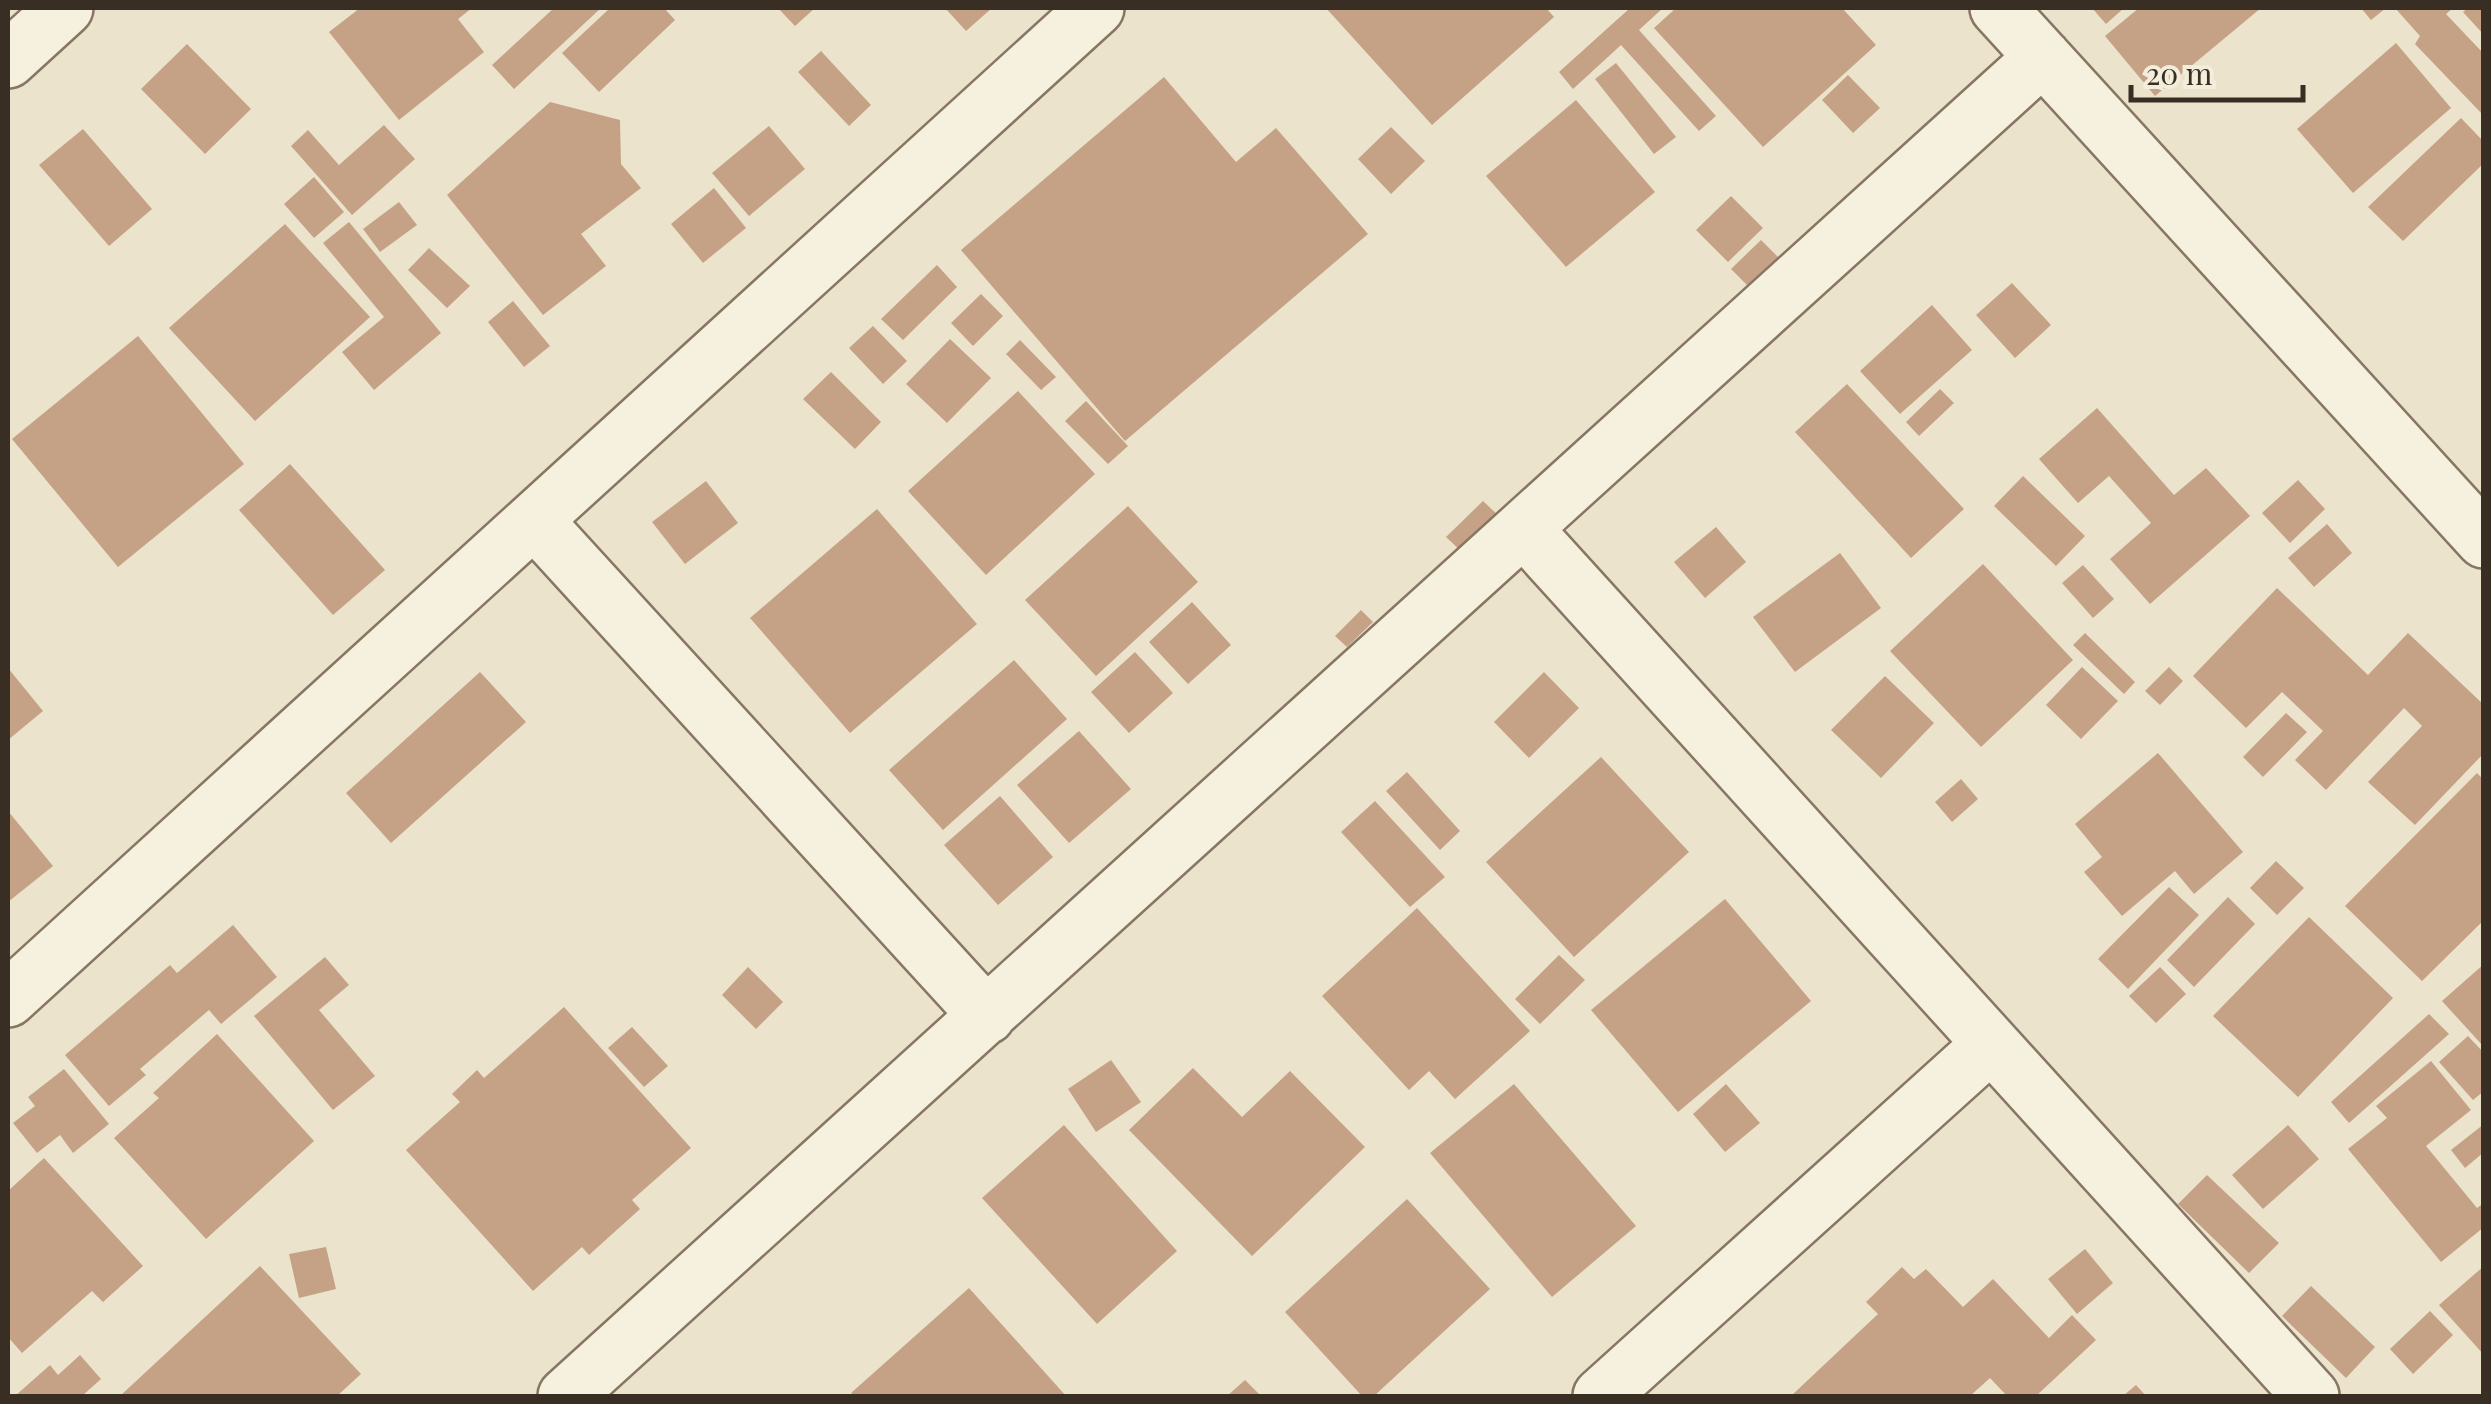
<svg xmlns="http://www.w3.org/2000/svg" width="2491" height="1404" viewBox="0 0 2491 1404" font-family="'Playfair Display',serif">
<rect width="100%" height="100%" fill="#ebe3cc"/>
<path fill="#c5a286" d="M360,8h112l-14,11 26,33 -85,68 -70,-88z
M554,8h47l-87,81 -22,-24z
M610,8h54l11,12 -76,72 -37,-39z
M778,8h37l-20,18z
M945,8h47l-26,23z
M1326,8h220l8,9 -122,108z
M1630,8h33l-24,22 77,86 -17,15 -78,-86 -48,44 -14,-17z
M1676,8h166l34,37 -113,102 -109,-119z
M2092,8h32l-18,16z
M2139,8h122l-106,88 -50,-60z
M2361,8h25l-15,12z
M2395,8h58l-7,6 38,40v62l-69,-72 5,-8z
M2468,8h16v27l-21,-23z
M2396,43l55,65 -98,85 -56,-64z
M187,44l64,65 -46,45 -64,-65z
M821,51l50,54 -22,21 -51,-54z
M1616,63l60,74 -22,17 -59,-75z
M1848,75l32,33 -27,25 -31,-33z
M1164,77l72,85 40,-34 92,106 -243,207 -164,-191z
M1576,100l79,92 -89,75 -80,-91z
M550,102l70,18 1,44 20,24 -60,46 25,32 -63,49 -96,-120z
M2461,118l23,24v21l-81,78 -35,-34z
M384,125l31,34 -63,56 -61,-69 17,-16 31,35z
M769,126l36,43 -56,47 -37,-43z
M1391,127l34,34 -34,33 -33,-35z
M83,129l69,80 -43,37 -70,-81z
M314,177l30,35 -30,26 -30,-34z
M714,188l32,40 -43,35 -32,-39z
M1731,196l32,32 -35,34 -32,-32z
M399,202l18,23 -37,27 -17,-23z
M349,222l92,111 -67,57 -32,-38 42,-35 -61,-74z
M285,224l85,93 -115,104 -86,-93z
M1761,240l26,26 -30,29 -26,-26z
M429,248l41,38 -23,22 -39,-38z
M937,265l20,22 -54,53 -22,-21z
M2012,283l39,42 -36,33 -39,-43z
M981,294l22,22 -30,30 -22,-23z
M513,301l37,45 -26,21 -36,-45z
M1932,305l40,45 -72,64 -40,-43z
M873,326l34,35 -24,23 -34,-36z
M138,336l106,128 -126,103 -106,-128z
M950,339l41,39 -44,45 -41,-39z
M1020,340l36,37 -15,13 -35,-36z
M831,372l50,50 -26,27 -52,-50z
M1847,384l117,125 -53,49 -116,-126z
M1940,389l14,14 -35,33 -13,-14z
M1018,391l77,83 -109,101 -78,-84z
M1086,401l42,45 -20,18 -43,-43z
M2097,408l77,87 32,-27 44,48 -100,88 -40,-45 41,-36 -42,-47 -31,27 -39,-44z
M290,464l95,106 -52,45 -94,-105z
M2023,476l62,60 -29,30 -62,-60z
M2298,480l27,29 -35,34 -28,-30z
M706,481l32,42 -53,41 -33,-42z
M1483,501l18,17 -37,36 -18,-17z
M1128,506l70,76 -102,94 -71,-76z
M877,509l100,115 -127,109 -100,-115z
M2327,524l25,29 -38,34 -26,-29z
M1716,527l30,35 -41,36 -31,-36z
M1840,553l41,55 -86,64 -42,-55z
M1983,564l90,96 -92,87 -91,-96z
M2083,565l31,34 -21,19 -31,-35z
M2277,588l91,87 40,-42 76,72v48l-69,72 -47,-43 54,-56 -18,-18 -78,82 -31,-30 28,-29 -41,-39 -36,36 -53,-52z
M1192,602l39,43 -43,39 -39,-42z
M1361,610l12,12 -26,25 -12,-11z
M2085,633l50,49 -11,12 -51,-49z
M1135,652l38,41 -44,40 -38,-41z
M1014,660l53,59 -124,111 -54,-60z
M2082,667l36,34 -37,38 -35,-34z
M2169,667l14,14 -23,24 -15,-14z
M8,668l35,43 -35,29z
M480,672l46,50 -135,121 -45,-50z
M1544,672l35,36 -50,50 -35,-36z
M1885,676l49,47 -53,55 -50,-48z
M2286,713l21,19 -44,45 -20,-20z
M1079,731l52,58 -62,54 -52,-58z
M2158,753l85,99 -49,42 -19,-23 -53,45 -38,-44 18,-15 -27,-33z
M1601,757l88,95 -115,105 -88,-95z
M1407,772l53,59 -20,19 -54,-59z
M2477,773l7,7v140l-62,61 -77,-75z
M1961,779l17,20 -26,23 -17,-20z
M1000,796l53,61 -55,48 -54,-60z
M1375,801l70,76 -35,30 -69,-75z
M8,811l45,55 -45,36z
M2276,861l28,27 -27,27 -27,-27z
M2169,887l30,28 -71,74 -30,-30z
M2228,897l27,27 -61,63 -27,-27z
M1725,899l86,102 -133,111 -87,-102z
M1417,908l113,123 -75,68 -26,-28 -20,19 -87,-94z
M2309,917l84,81 -95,99 -85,-81z
M233,925l44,52 -56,47 -12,-14 -69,59 6,6 -37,31 -44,-51 105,-90 7,8z
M1559,955l26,25 -45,44 -25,-25z
M325,957l24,28 -30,25 56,66 -42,34 -79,-94z
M2484,964v83l-42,-46z
M748,967l35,35 -27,27 -34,-34z
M2160,967l26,27 -30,29 -27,-27z
M564,1007l127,141 -59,52 8,9 -51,46 -7,-8 -49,44 -127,-141 54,-48 -8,-8 25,-24 7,8z
M2429,1014l20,20 -100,89 -18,-21z
M632,1027l36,39 -24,21 -36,-39z
M217,1034l97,107 -108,98 -92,-101 45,-40 -6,-5z
M2468,1036l16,17v38l-11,9 -34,-38z
M1111,1060l30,42 -45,30 -28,-43z
M2431,1061l40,49 -45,36 51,62 7,-5v24l-43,35 -93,-113 39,-31 -11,-12z
M1193,1068l49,49 48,-46 75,76 -113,109 -123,-126z
M64,1069l45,55 -36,29 -13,-18 -23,18 -24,-30 22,-17 -7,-9z
M1514,1084l122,142 -84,71 -122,-144z
M1726,1084l34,39 -35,29 -32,-38z
M2484,1124v28l-19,16 -14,-18z
M1064,1125l113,126 -80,73 -115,-126z
M2288,1125l31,34 -56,50 -31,-34z
M44,1158l99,108 -40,36 -11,-11 -70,62 -14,-16v-146z
M2207,1175l72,68 -30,30 -71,-69z
M1407,1199l83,90 -116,107h-12l-77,-84z
M326,1247l10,42 -37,9 -10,-44z
M2085,1249l28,34 -36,31 -29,-35z
M260,1266l101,108 -24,22h-217z
M2484,1266v89l-45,-50z
M1902,1267l12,12 12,-10 37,38 30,-28 56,59 23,-23 24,25 -60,56h-29l-17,-18 -20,18h-179l87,-82 -12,-12z
M2311,1286l64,61 -29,31 -64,-62z
M969,1288l97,108h-211l-4,-3z
M2430,1311l23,24 -40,39 -23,-25z
M80,1355l21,24 -19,17h-67l35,-31 8,10z
M1245,1380l16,16h-34z
M2136,1385l10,11h-23z"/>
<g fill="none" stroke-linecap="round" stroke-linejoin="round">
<g stroke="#877662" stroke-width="60">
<path id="minor" d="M1998,8l486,532
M8,60l57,-52
M534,520l453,496
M1524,529l787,867
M8,999l1088,-991
M566,1396l1477,-1339
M1601,1396l390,-352"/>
</g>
<use href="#minor" stroke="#f6f0df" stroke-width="55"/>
</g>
<rect width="2491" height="1404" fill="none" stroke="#392e23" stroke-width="20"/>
<path d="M2131 85v15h172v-15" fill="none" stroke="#392e23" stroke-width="5"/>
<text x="2146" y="85" font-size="30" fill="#392e23" stroke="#f3eddb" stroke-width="8" paint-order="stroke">20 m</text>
</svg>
